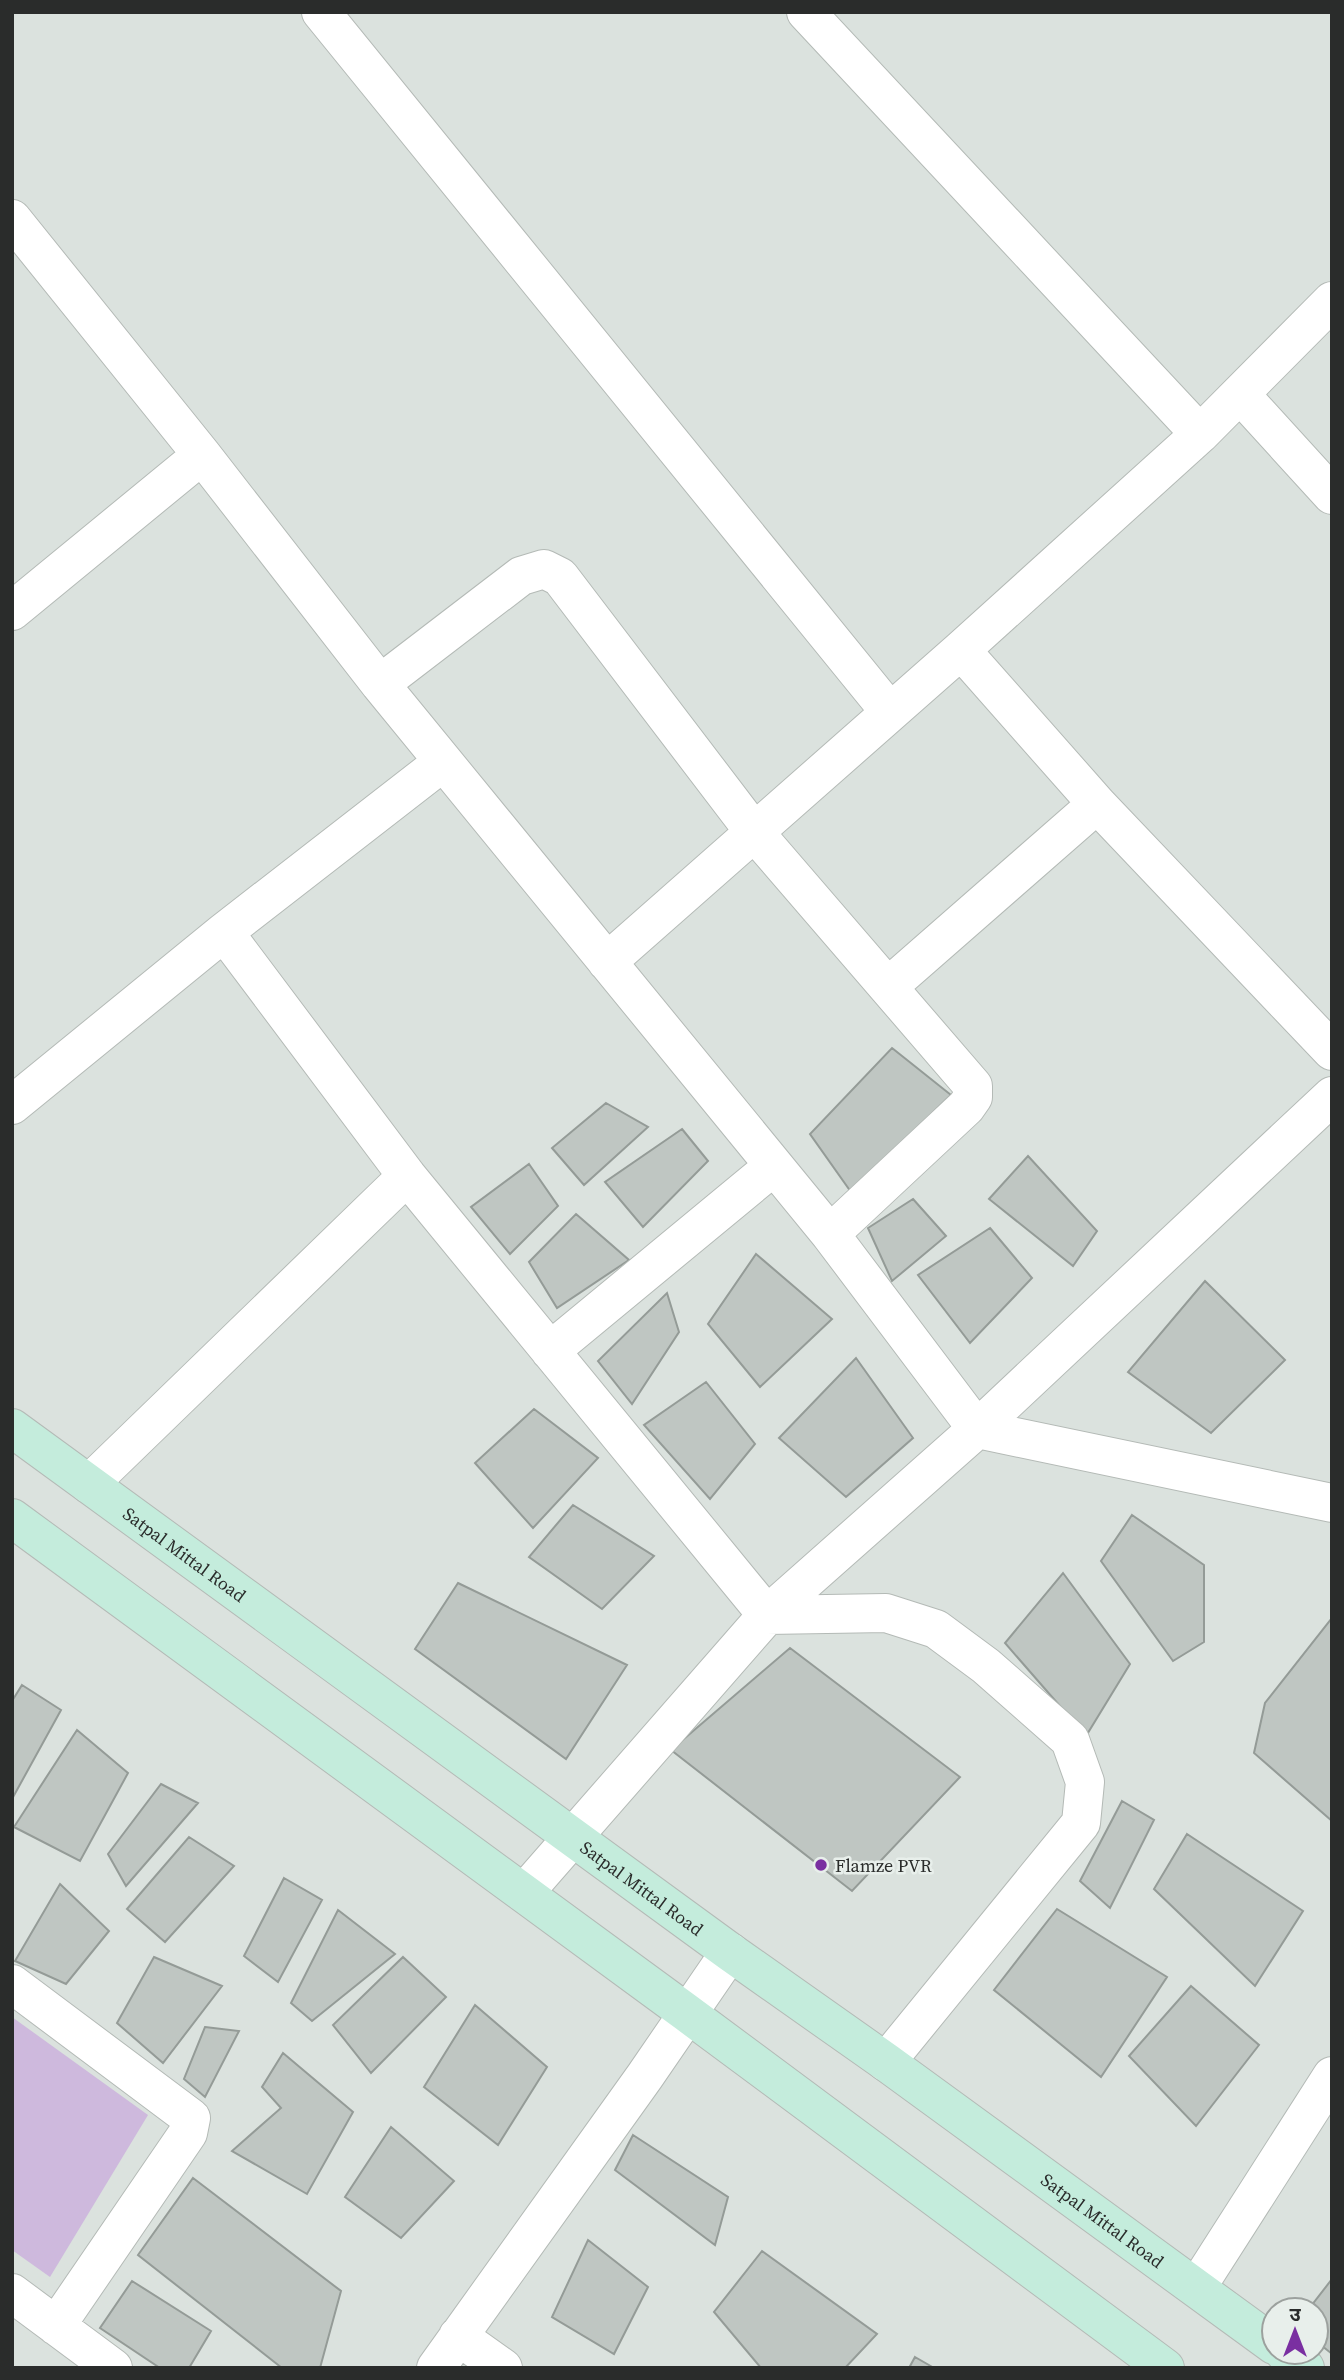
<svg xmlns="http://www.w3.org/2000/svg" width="1344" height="2380" viewBox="0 0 1344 2380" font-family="'Source Serif 4','Noto Sans Devanagari',serif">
<rect width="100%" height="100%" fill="#dbe2de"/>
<path fill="#ceb9dd" d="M12,2017l136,98 -98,162 -38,-27z"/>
<path fill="#bfc6c2" stroke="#949b97" stroke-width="2" d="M892,1048l59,47 -100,97 -41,-58z
M606,1103l42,24 -64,58 -32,-37z
M682,1129l26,32 -65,66 -38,-45z
M1028,1156l69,75 -24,35 -84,-67z
M529,1164l29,42 -48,48 -39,-47z
M913,1199l33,37 -54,45 -24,-53z
M576,1214l53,46 -72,48 -28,-46z
M990,1228l42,50 -62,65 -52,-68z
M756,1254l76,65 -72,68 -52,-63z
M1205,1281l80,79 -74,73 -83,-61z
M667,1293l12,39 -47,72 -34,-43z
M856,1358l57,80 -67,59 -67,-59z
M706,1382l49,62 -45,55 -66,-74z
M534,1409l64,49 -65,70 -58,-65z
M573,1505l81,51 -52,53 -73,-52z
M1132,1515l72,50v77l-31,19 -72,-100z
M1063,1573l67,91 -44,72 -81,-93z
M458,1583l169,82 -61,94 -151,-110z
M1332,1618v203l-78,-68 11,-50z
M790,1648l170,129 -108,114 -181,-141z
M22,1685l39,25 -49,89v-98z
M77,1730l51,43 -48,88 -66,-34z
M161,1784l37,19 -72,83 -18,-32z
M1122,1801l32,19 -44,88 -30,-27z
M1187,1834l116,77 -48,75 -101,-97z
M189,1837l45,29 -69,76 -38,-33z
M284,1878l38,22 -44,82 -34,-26z
M60,1884l49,47 -43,53 -51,-23z
M1057,1909l110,68 -66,100 -107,-87z
M338,1910l57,44 -83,67 -21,-18z
M154,1957l68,29 -59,77 -46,-40z
M403,1957l43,40 -75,76 -38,-48z
M1191,1986l68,59 -63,81 -67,-70z
M475,2005l72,62 -49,78 -74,-58z
M205,2027l34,4 -34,66 -21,-18z
M283,2053l70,59 -46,82 -75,-43 49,-43 -19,-21z
M391,2127l63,54 -53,57 -56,-41z
M633,2135l95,62 -13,48 -100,-75z
M193,2178l148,113 -21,77h-38l-144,-113z
M588,2240l60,47 -34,67 -62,-37z
M762,2251l115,83 -32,34h-84l-47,-56z
M1332,2279v75l-16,-13v-31h-8z
M132,2281l79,50 -22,37h-29l-60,-40z
M915,2357l19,11h-25z"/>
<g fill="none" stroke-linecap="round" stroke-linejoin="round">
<g stroke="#b4bab6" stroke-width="40">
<path id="street" d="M321,12l569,700
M806,12l394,422
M12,219l190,236 178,229 450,550 147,195 355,74
M1240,394l92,101
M12,611l190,-156
M961,650l136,154 235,247
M380,684l141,-108 23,-7 16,8 195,256 218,253v11l-7,10 -136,127
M224,932l183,244 360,439 119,-2 50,16 50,37 84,74 15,42 -4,41 -195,239
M607,962l354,-312 239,-216 132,-133
M889,986l208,-182
M12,1105l212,-173 219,-170
M550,1351l224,-185
M89,1484l318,-308
M524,1893l243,-278 210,-186 355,-333
M12,1984l179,134 -3,15 -132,193
M1197,2287l135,-211
M12,2293l101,75
M458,2336l45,32
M436,2368l209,-292 85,-124"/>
</g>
<g stroke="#b4bab6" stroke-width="40">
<g id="secondary">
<path id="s1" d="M12,1428l718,524 156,110 388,283"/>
<path d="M12,1518l675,495 478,355"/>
<path d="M1284,2352l21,16"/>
</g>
</g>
<use href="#street" stroke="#fff" stroke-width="38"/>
<use href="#secondary" stroke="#c4ecdc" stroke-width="38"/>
</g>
<circle fill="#7a2fa1" stroke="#e8efeb" stroke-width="2.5" cx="821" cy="1865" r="7"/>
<g text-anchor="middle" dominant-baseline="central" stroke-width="5" stroke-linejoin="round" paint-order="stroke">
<g font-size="18" fill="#2a2c2b" stroke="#e8efeb">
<text stroke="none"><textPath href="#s1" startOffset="214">Satpal Mittal Road</textPath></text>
<text stroke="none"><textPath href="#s1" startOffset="780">Satpal Mittal Road</textPath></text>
<text stroke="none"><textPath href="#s1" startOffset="1348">Satpal Mittal Road</textPath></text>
</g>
<g font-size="18" fill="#2a2c2b" stroke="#e8efeb" text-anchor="start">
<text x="835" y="1865">Flamze PVR</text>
</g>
</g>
<rect width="1344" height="2380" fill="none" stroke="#2a2c2b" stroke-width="28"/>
<g transform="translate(1295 2331)"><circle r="33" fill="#e8efeb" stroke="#9ca19e" stroke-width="2"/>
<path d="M0-5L12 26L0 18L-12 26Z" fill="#7a2fa1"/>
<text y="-10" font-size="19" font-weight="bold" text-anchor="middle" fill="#2a2c2b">उ</text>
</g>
</svg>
